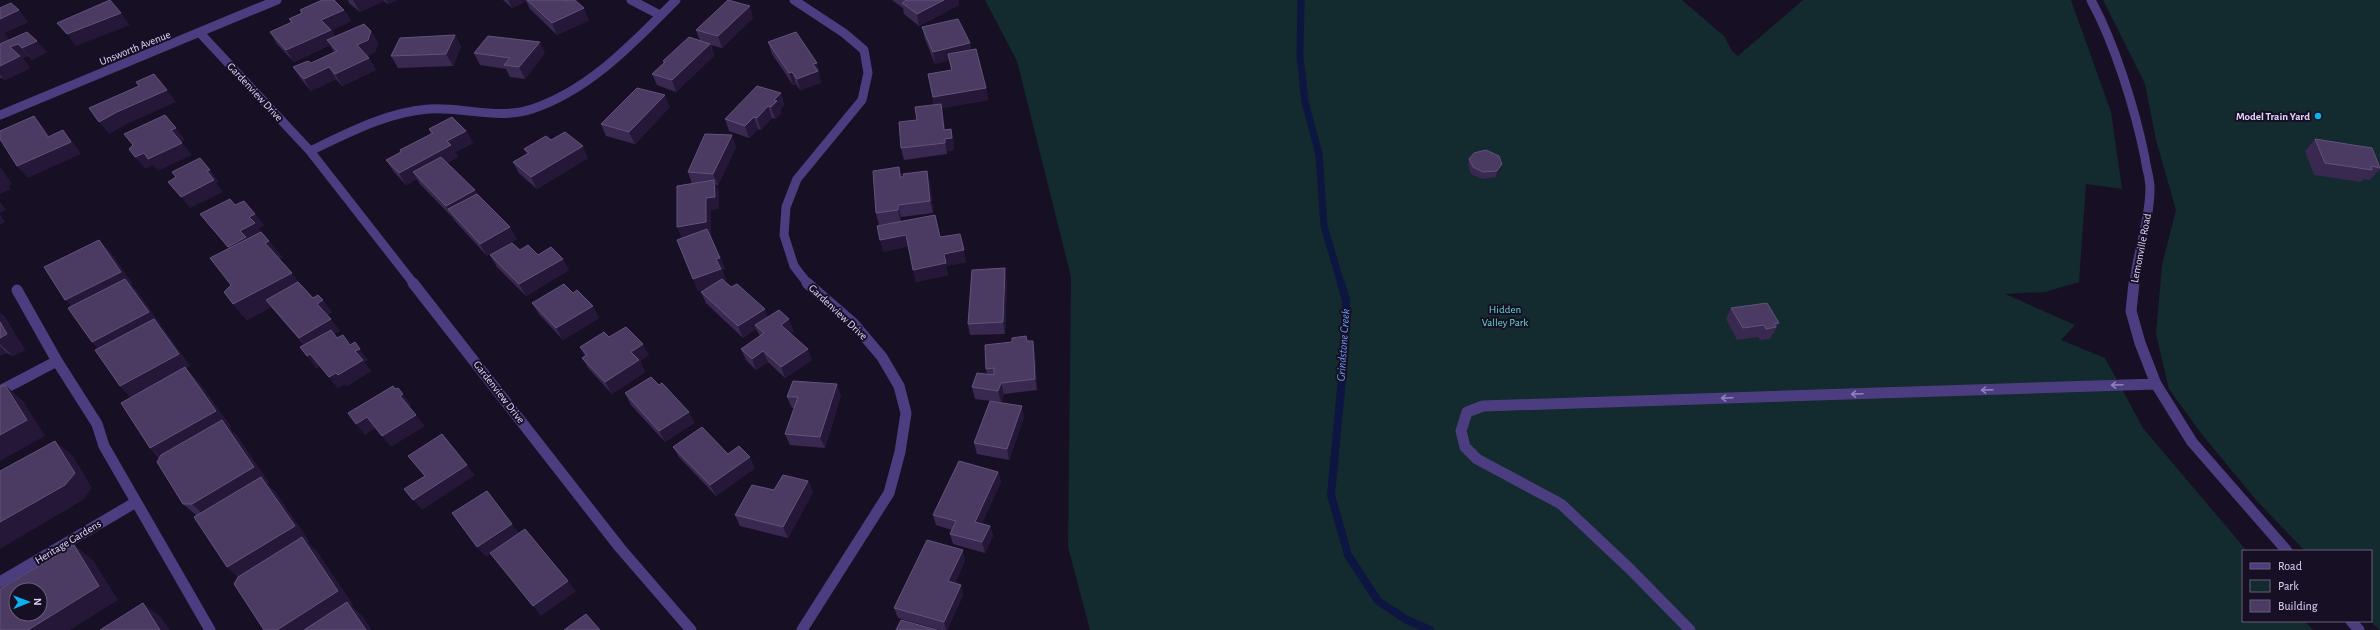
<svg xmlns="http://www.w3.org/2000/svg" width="2380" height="630" viewBox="0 0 2380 630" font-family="'Alegreya Sans',sans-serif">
<rect width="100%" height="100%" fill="#171024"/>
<path fill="#132a2e" d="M985,0h697l42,36 8,15 6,5 65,-56h268l40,112 11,77 -36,-5 -7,98 -34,10 -40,2 70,31 -14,15 44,18 38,70 104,123h-4v70h62l8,9h-1223l-22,-83 3,-270 -54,-216z
M2103,0h277v630l-10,-9 1,-70h-66l-48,-50 -57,-69 -31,-43 -13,-55 6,-69 14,-55 -20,-70 -11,-56z"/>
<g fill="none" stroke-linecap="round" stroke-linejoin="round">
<path stroke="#0c1640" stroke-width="7" d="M1301,0l-1,56 5,46 14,52 5,72 17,58"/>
<path stroke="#0c1640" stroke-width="8" d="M1341,283l5,17 -1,47 -14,148 17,60 30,46 29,19 23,10"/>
<path stroke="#4c3d81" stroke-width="9" d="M631,0l29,15
M794,0l50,33 20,17 4,23 -6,27 -65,79 -11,28 -2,28 10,31 14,18
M2091,0c24,44 44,109 54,158 1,10 5,20 5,30 0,33 -13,63 -16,96
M200,33l110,118 104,133
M0,115l277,-115
M310,151c38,-18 77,-39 119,-42 34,-2 70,11 103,0 58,-19 102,-67 144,-109"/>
<path stroke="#4c3d81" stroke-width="11" d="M413,283l207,265 71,82
M2134,283l-3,28 9,32 16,41 36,58 95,109
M17,290l40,71 40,63 7,22 106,184
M0,391l57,-30
M0,582l136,-80
M2351,621l8,9
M802,630l87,-137 11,-41 6,-39 -7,-27 -17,-29 -28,-33 -47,-41
M1690,630l-60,-61 -69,-65 -84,-45 -12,-12 -4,-16 6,-19 16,-6 673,-22"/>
</g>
<path fill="#392951" d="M348,0h49l-9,4 -4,-3 -24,11 -11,-9z
M503,0h61l25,20 -32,15 -27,-26 -4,-8 -14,7z
M893,0h66v5l-40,21 -15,-12 -1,-6 -10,-7z
M0,8l28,14 -24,11 5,7 38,12 -15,8 -4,-4 -6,2 8,10 -25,12 -3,-2h-2z
M300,10h44l7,11 -19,9 3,7 36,-6 7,12 -3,9 -8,4 2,2 7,12 -34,16 -6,-7 -25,12 -10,-12 -8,-12 18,-4 23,-11 -4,-7 -36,17 -17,-18 -7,-12 21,-9 -2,-4 13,-6z
M753,18l-31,30 -11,-3 3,11 -38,36 -19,-7 -5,-11 12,-11 -1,-2 37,-20 -4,-11z
M922,27l48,16 1,7 15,38 2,12 -46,8 3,22 6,-1 3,21 -7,1v3l-43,6 -3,-12 16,-28 17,-15 -6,-31 23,-4 -2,-10 -14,4 -10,-25z
M455,35l6,12 -8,19 -55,2 -7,-12z
M768,42l52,33h-1l2,8 -21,7 -4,-6 -3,1 -21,-31z
M474,53h71l-20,26 -15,-2 -4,-8 -26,-4z
M781,93l3,12 -4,5 1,3 -6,6 -3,-1 -11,12 -3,-1 -9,9 -20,-7 -4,-12z
M670,107l-35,37 -29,-8 -5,-12z
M429,129l37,2 7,12 -18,9 3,5 -11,6 30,31 40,45 -30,17 -32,-35 -2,-3 -33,-34 -3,-5 -11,6 -12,-13 -8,-12 15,-8 -1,-2 31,-16z
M2315,139l65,28v2l-10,11 -6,-1 -3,3 -47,-7 -9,-24z
M551,140l37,18 -51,31 -18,-16 -6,-11 14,-8 -3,-5z
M736,147l-18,38h-2l3,7v16l-8,2v24h-1l15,35 -3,1 4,10 -2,1 44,36 26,14 -4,2 22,27 -27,18 -17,-16 -12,8 -10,-10 -5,-11 19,-13 -4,-7 -13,9 -37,-35 -5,-11 9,-6 -12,5 -17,-53 11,-54 -4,-12z
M1469,159l33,5 -2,6 -4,7 -14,2 -11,-5 -3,-9z
M899,167l3,10 28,6 3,30 -32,4v4l39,16 26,25 -20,4 2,9 -32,7 -7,-36 -26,6 9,-29 -13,2 -3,-12z
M235,205l20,9 9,11 -6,3 24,29 -3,2 23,27 11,12 19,14 -5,3 13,16 -6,3 3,4 13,7 18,15 -4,2 7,9 -24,15 -2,-2 -7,4 -18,-22 -4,2 -12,-23 -33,-38 -24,13 -14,-16 -4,-56 -29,-34z
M520,250l18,5 31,15 -43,26 -29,-29 -7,-12z
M110,252l22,31 -2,1 6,6 24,34h-1l5,6 26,36 -5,2 15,16 31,43 -2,1 8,8 32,47 -2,1 8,8 34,49 -2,1 10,10 36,53 -2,1 11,10 9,14h-107l-26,-53 -11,-10 -31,-52 -13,-11 -24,-46 -9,-10 -19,-51 -11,-11 -22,-38 -6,-6 -21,-36z
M1007,280l-2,54 -35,1 -2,-11z
M573,293l26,25 -36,22 -24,-26 -7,-11z
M1731,308l48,15 -6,11 -1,1 -2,4 -10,1 -2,-3 -21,3 -11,-21z
M0,313l4,3 21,34 -12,6 -6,-3 -7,3z
M1026,336l1,5 8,11 2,38 -33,4 -3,8 -26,-3 -3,-12 15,-13 -1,-5 26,-27z
M609,337l40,18 -9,6 5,11 -33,22 -23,-25 -7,-11 3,-2 -5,-9z
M659,385l30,27 5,11 -29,19 -34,-37 -6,-12z
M841,395l-16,53 -35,-3 -5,-11 9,-26h-2l-5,-11z
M1024,417l-15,43 -32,-6 -3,-11z
M673,447l55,7 27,14 -39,28 -37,-39z
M998,472l3,10 -19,41 8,3 3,10 -8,17 -32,-9 -3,-10 2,-4 -16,-5 -3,-10z
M808,481l5,11 -25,46 -48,-12 -5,-11 39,-25z
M965,560l-10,23 8,12 -16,35h-7l-42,-12 -4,-10z"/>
<path fill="#241737" d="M353,0h31v1l-24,11z
M386,0h11l-9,4z
M508,0h18v1l-14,7z
M944,0h15v5l-40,21 -2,-12z
M750,6l3,12 -31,30 -4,-12z
M584,8l5,12 -32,15 -5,-12z
M19,10l9,12 -24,11 7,9 -11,5v-28z
M344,10l7,11 -19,9 6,11 -11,-1 3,5 -36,17 -8,-12 35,-30z
M121,13l9,12 -54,21 -9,-12z
M371,31l7,12 -3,9 -11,5 -7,-12z
M455,35l6,12 -8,19 -7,-12z
M37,41l10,11 -15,8 -10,-12z
M540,42l5,11 -20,26 -6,-12z
M970,43l2,12 -24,-1 1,6 -14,4 -2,-12z
M18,44l10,12 -6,2 8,10 -25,12 -5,-5v-9l10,-19z
M710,44l4,12 -38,36 -4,-12z
M369,58l7,12 -34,16 -7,-12z
M817,63l3,12h-1l2,8 -21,7 -3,-11 16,-15z
M329,67l7,12 -25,12 -7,-12z
M792,72l4,12 -3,1 -4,-12z
M986,88l2,12 -46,8 4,31 5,-10 3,12v9l-7,1v3l-2,-11 -10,-34 -2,-12z
M167,90l9,12 -49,22 -18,10 -10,-12 18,-10z
M781,93l3,12 -4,5 1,3 -6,6 -4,-12 3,-7z
M665,95l5,12 -35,37 -6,-12z
M768,106l4,12 -11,12 -4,-12z
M34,116l10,12 14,20 5,-18 10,12 8,12 -53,24 -11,-12 31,-29z
M754,117l4,12 -9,9 -4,-12z
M176,128l9,12 -4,2 -10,-12z
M466,131l7,12 -18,9 3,5 -40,21 -5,-6 4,7 -11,6 -7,-12 48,-32z
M732,135l4,12 -18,38 -5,-11z
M182,143l10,12 -34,16 -5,-6 -8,4 -10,-12 9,-4z
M583,146l5,12 -51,31 -6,-12z
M1502,164l-2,6 -4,7 1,-6z
M0,166l12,18 -3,2 2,3 -11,5z
M210,170l9,12 -3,1 7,9 -33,16 -9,-11 26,-26z
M927,171l3,12 3,30 -3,-12z
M714,180l5,12v16l-8,2v24l-29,5 -5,-12 29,-29z
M475,190l7,12 -34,7 5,9 -7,-12z
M0,202l6,8 -6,3z
M898,205l3,12v5l-3,-12z
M0,214l5,8 -5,3z
M255,214l9,11 -6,3 6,7 -27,24 -9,-12 12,-16 9,-14z
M510,227l7,12 -30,17 -7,-12z
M906,235l3,11 -26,6 -3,-12z
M99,240l11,12 22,31 -2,1 6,6 24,34h-1l5,6 26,36 -5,2 15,16 31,43 -2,1 8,8 32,47 -2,1 8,8 34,49 -2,1 10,10 36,53 -2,1 11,10 9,14h-94l-34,-48 -16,-15 -19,-48 -16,-15 -26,-40 -16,-16 -19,-51 -11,-11 -17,-32 -11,-12 -15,-31 -12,-11z
M269,241l13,16 -4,2 -13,-16z
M964,250l2,12 -20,4 2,9 -32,7 -3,-12 31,-16z
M720,258l5,11 -3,1 4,10 -28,11 -5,-12 23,-20z
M563,259l6,11 -43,26 -7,-12z
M1005,268l2,12 -2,54 -2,-12z
M292,273l12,16 -57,31 -14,-16z
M323,300l9,12 -6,3 -9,-11z
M593,306l6,12 -36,22 -7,-12z
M765,309l4,11 -14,5 1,4 -13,9 -5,-12z
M0,313l4,3 21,34 -12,6 -13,-12z
M331,319l9,12 -32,19 -9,-12z
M789,319l5,12 -9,5 -4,-11z
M1033,341l2,11 2,38 -2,-11z
M643,344l6,11 -9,6 5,11 -33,22 -7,-12 26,-30z
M0,346l7,7 -7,3z
M360,349l8,11 -4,2 7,9 -24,15 -2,-2 -7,4 -9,-11 26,-26z
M808,349l4,11 -27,18 -4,-11z
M763,351l5,11 -12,8 -4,-11z
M310,354l10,12 -4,2 -9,-12z
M1001,383l3,11 -3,8 -3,-11z
M837,384l4,11 -16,53 -5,-11z
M5,385l18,16 22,35 -45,25v-26z
M403,394l8,11 -2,2 -9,-11z
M1022,406l2,11 -15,43 -2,-11z
M689,412l5,11 -29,19 -6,-11z
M416,415l9,11 -34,21 -9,-11z
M367,417l9,11 -11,7 -9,-11z
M55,441l18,15 19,32 -9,12 -83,49v-27z
M750,457l5,11 -39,28 -6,-11z
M467,465l8,10 -53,35 -9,-10z
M998,472l3,10 -23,50 -3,-10z
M808,481l5,11 -25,46 -5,-11z
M512,524l8,10 -34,23 -9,-10z
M990,526l3,10 -8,17 -3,-11z
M74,545l19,15 25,40 -48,30h-42z
M963,550l2,10 -14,31 -3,-10z
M568,581l8,10 -35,25 -8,-10z
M961,585l2,10 -16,35h-1l-2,-8z
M143,603l18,14 9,13h-10z"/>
<path fill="#4b3b63" stroke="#62537c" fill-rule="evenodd" d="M110,0l11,13 -54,21 -10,-11z
M322,0h12l10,10 -23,10 10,10 -45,20 -16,-18 22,-10 -3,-3 13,-6 -2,-3z
M527,0h37l1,1 3,-1h7l9,8 -32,15z
M728,0l22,6 -32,30 -22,-6z
M905,0h39l-27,14 -15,-11 4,-3z
M11,3l8,7 -19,9v-11z
M958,19l12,24 -37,9 -11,-25z
M364,24l7,7 -3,9 -11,5 12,13 -34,16 -6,-7 -25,12 -11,-12 15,-6 3,2 26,-12 -10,-11z
M27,32l10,9 -15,7 -4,-4 -8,3 10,9 -20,10v-22z
M796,32l21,31 -4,1 5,7 -21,8 -5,-7 -3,1 -21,-31z
M455,35l-9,19 -55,2 9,-18z
M488,36l52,6 -21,25 -15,-2 6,-7 -36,-5z
M689,37l21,7 -38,36 -20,-6 13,-12 -2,-1z
M976,49l10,39 -53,9 -5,-23 24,-4 -4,-16z
M154,74l13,16 -50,22 -18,10 -10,-14 50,-22 -3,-4z
M757,86l24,7 -7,7 3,1 -6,6 -3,-1 -11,12 -3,-1 -9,9 -20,-7z
M637,88l28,7 -36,37 -28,-8z
M941,104l3,26 7,-1 1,9 -7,1v4l-44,5 -2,-26 18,-2 -2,-13z
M165,115l11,13 -5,2 11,13 -34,16 -4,-6 -9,4 -6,-8 4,-4 -9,-11z
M34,116l14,21 15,-7 8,12 -54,24 -17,-27v-8z
M452,117l14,14 -19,10 4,4 -52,28 -13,-13 15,-8 -1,-2 33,-17 -4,-4z
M565,132l18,14 -52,31 -18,-15 16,-9 -5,-4 22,-13 5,4z
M705,134l27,1 -19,39 -25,-2z
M2315,139l57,9 8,20 -9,-2 1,4 -47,-7z
M1486,150l13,6 3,8 -5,7 -14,1 -10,-5 -4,-8 5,-6z
M441,157l34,33 -29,16 -33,-34z
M200,158l10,12 -3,1 7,9 -33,17 -13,-15 8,-5 -4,-5z
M899,167l1,10h4l-1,-3 24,-3 3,30 -32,4v5l-22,3 -3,-42z
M714,180l1,17 -9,1v24l-29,5v-41z
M477,194l33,33 -30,17 -32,-35z
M230,199l5,6 9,-4 11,13 -6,3 6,6 -15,8 6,6 -18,10 -28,-33z
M935,215l5,22 20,-3 4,16 -20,4 2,9 -33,7 -7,-35 -26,5 -3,-14z
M707,229l13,29 -4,1 5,10 -28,10 -16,-39z
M261,232l8,9 -4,2 27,30 -59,31 -9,-12 7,-7 -21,-27z
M99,240l22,32 -56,28 -21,-33z
M512,243l8,7 8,-5 10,10 13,-8 12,12 -44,25 -29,-29z
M1005,268l-2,54 -35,2 4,-54z
M125,279l24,33 -57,30 -24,-34z
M722,279l9,8 6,-3 28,25 -27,17 -37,-34z
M298,282l15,16 5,-3 5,5 -6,4 14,15 -32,19 -33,-38z
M564,284l9,9 4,-3 16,16 -37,22 -24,-25z
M1767,303l12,20 -5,1 2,3 -10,2 -2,-4 -21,3 -12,-20z
M779,310l10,9 -8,6 27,24 -27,18 -18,-16 -11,8 -11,-10 23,-16 -9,-8z
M154,319l25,35 -59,32 -25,-36z
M0,322l7,12 -7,4z
M626,327l17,17 -12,8 8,8 -34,22 -23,-24 5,-3 -7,-8 24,-15 5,5z
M331,330l6,8 6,-3 7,10 5,-3 5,7 -5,2 8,9 -25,15 -2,-2 -7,4 -19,-23 -3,2 -7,-9z
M1026,336l1,5h6l2,38 -34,4 -3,8 -26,-4 5,-14 17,2v-7l-8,1 -1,-24 27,-3v-4z
M185,367l31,44 -66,37 -29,-45z
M651,377l8,8 3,-2 27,29 -30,19 -34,-38z
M793,381l44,3 -17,53 -35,-3 13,-37h-11z
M5,385l22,35 -27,15v-48z
M393,386l2,3 3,-1 5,6 -3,2 16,19 -34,21 -15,-19 -11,7 -8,-11z
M990,401l32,5 -15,43 -33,-6z
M222,420l32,47 -62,37h-9l-26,-42 4,-7z
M702,427l26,27 11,-8 11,11 -40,28 -37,-38z
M442,434l25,31 -54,35 -9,-11 21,-13 -17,-20z
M55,441l20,32 -10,12 -65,37v-51z
M959,461l39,11 -23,50 15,4 -8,16 -32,-8 6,-13 -23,-6z
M783,475l25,6 -25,46 -48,-12 17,-30 22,5z
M261,477l34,49 -68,41 -33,-50z
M487,491l25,33 -35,23 -25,-34z
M525,529l43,52 -35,25 -43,-53z
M302,537l36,54 -61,39h-13l-30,-46 4,-7z
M927,540l36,10 -15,31 13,4 -17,37 -50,-14z
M74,545l25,41 -71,44h-28v-41zM16,590h24v24h-24z
M347,602l19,28h-62z
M143,603l17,27h-60z
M586,614l14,16h-36z
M901,620l36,10h-41z"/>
<defs><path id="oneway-shaft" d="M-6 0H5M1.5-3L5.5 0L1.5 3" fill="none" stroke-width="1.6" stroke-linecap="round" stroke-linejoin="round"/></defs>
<g stroke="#8f81b9">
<use href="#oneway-shaft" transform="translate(2117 385) rotate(178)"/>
<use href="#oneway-shaft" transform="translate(1987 390) rotate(178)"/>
<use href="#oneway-shaft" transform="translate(1857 394) rotate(178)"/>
<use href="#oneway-shaft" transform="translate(1727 398) rotate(178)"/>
</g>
<circle fill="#0bb2f2" stroke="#171024" stroke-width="1.5" cx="2318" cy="116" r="4"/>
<g text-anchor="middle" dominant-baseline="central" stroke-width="4" stroke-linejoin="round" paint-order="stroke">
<g font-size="11" fill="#e0d4fd" stroke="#171024">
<text transform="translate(135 48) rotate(-22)">Unsworth Avenue</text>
<text transform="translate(255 92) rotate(47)">Gardenview Drive</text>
<text transform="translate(2141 248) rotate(-79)">Lemonville Road</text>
<text transform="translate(838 312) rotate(43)">Gardenview Drive</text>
<text transform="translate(499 392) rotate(52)">Gardenview Drive</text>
<text transform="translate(68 542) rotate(-31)">Heritage Gardens</text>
</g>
<g font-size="11" font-weight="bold" fill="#e0d4fd" stroke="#171024" text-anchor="end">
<text x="2310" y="116">Model Train Yard</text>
</g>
<g font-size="11" fill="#63dad2" stroke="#171024">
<text x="1505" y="309">Hidden<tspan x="1505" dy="13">Valley Park</tspan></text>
</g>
<g font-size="12" font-style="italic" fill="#679bf8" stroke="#171024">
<text transform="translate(1343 345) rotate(-86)">Grindstone Creek</text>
</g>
</g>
<rect x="2242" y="550" width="130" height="72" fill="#171024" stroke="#675e7b"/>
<rect x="2250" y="563" width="20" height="6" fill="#4c3d81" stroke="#675e7b"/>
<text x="2278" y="570" font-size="12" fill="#e0d4fd">Road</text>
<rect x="2250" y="580" width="20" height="12" fill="#132a2e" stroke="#675e7b"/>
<text x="2278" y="590" font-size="12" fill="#e0d4fd">Park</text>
<rect x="2250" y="600" width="20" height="12" fill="#4b3b63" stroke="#675e7b"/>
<text x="2278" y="610" font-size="12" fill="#e0d4fd">Building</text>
<g transform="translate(28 602) rotate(89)"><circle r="19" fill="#171024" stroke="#675e7b"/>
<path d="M0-3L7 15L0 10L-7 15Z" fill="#0bb2f2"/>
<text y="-6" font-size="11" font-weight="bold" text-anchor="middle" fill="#e0d4fd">N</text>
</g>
</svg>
